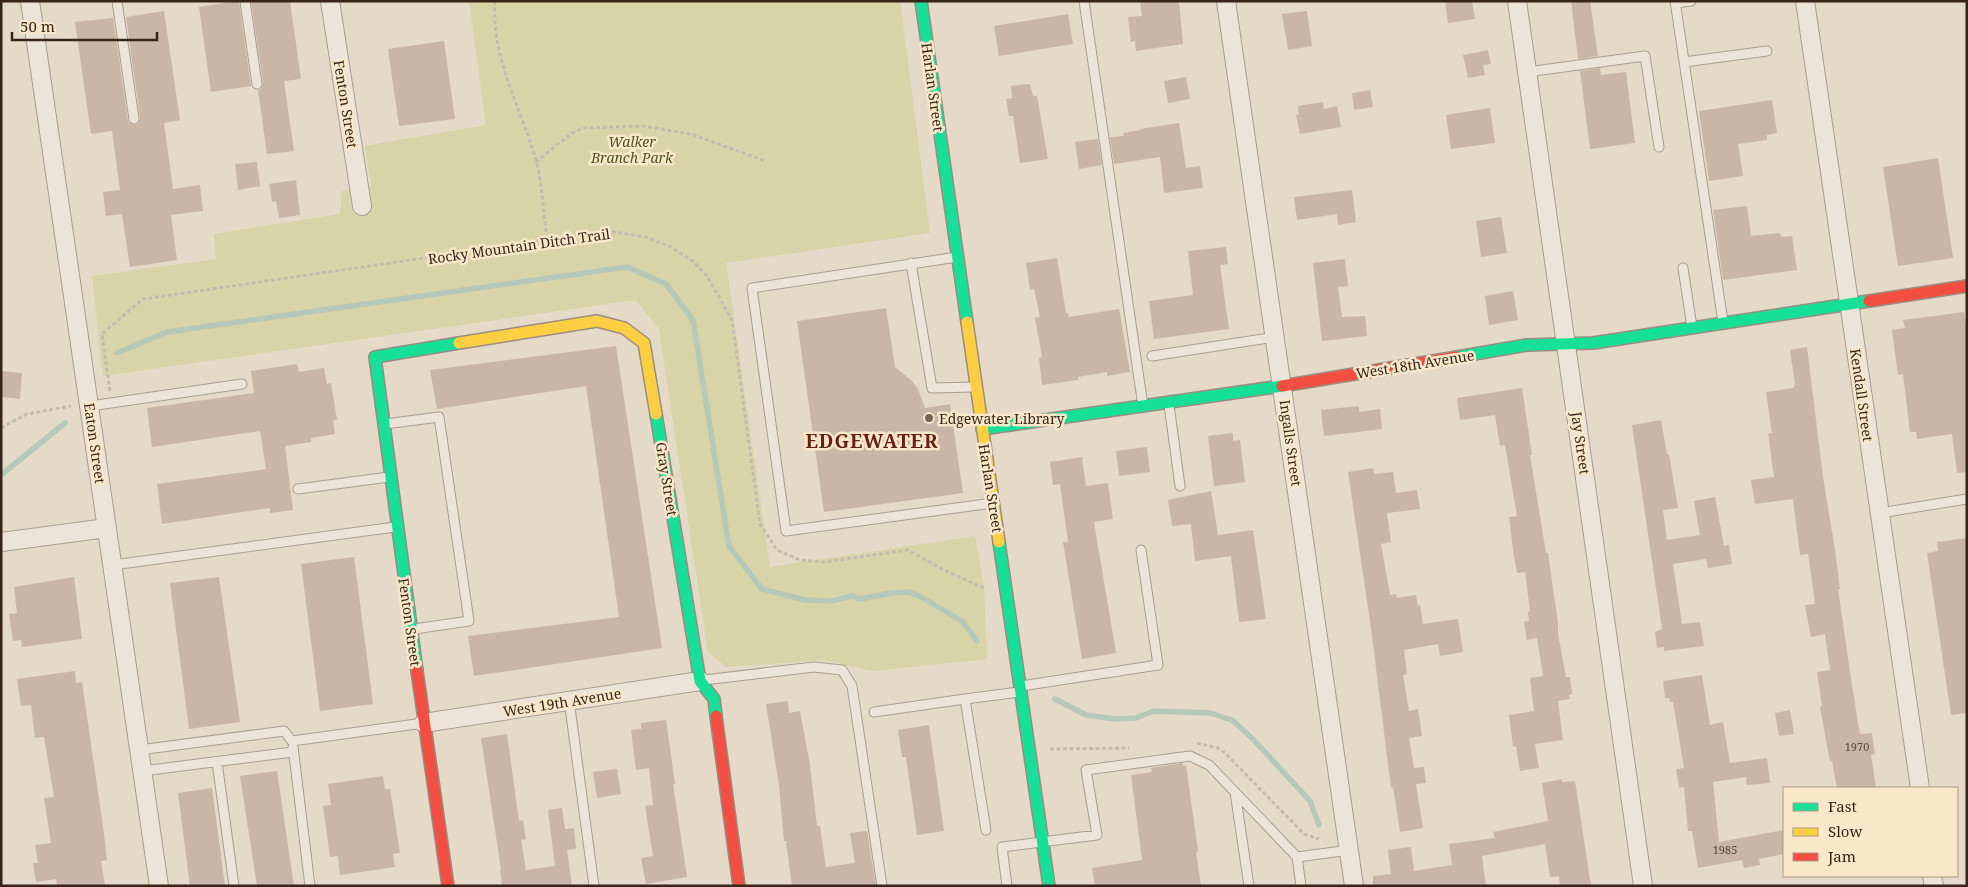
<svg xmlns="http://www.w3.org/2000/svg" width="1968" height="887" viewBox="0 0 1968 887" font-family="'Noto Serif',serif">
<rect width="100%" height="100%" fill="#e5d9c7"/>
<path fill="#d8d4a7" d="M469,1h431l30,232 -204,30 44,304 205,-31 9,52 3,71 -113,12 -52,-11 -96,7 -18,-15 -49,-323 -23,-29 -533,76 -11,-100 124,-17 -2,-25 126,-20 2,-23 29,-5 -6,-40 121,-21z"/>
<g fill="none" stroke-linecap="round" stroke-linejoin="round">
<path stroke="#b4c9ba" stroke-width="5.5" d="M117,353l50,-21 460,-65 39,17 27,36 36,226 33,43 43,11 27,1 20,-5 8,3 32,-6 17,-1 12,5 41,24 15,20
M1,475l64,-52
M1055,699l31,16 29,4 21,-1 18,-7 56,2 22,7 20,18 58,63 9,24"/>
</g>
<path fill="#c9b6a7" d="M236,1h3l12,85 -40,6 -12,-85z
M251,1h39l11,78 -17,2 10,70 -27,3 -9,-64 3,-1 2,-6z
M1140,1h39l4,43 -47,7 -1,-10 -4,1 -3,-25 14,-1z
M1445,1h27l3,18 -27,4z
M1571,1h19l8,55 -20,3z
M164,11l16,109 -16,3 9,66 27,-4 3,26 -32,4 6,45 -47,7 -8,-53 -16,2 -3,-24 17,-2 -8,-59 -21,3 -16,-112 38,-4 15,102 1,3 5,2 4,-1 2,-6 -14,-101z
M1307,11l5,35 -24,4 -6,-36z
M1068,14l5,30 -74,12 -5,-30z
M444,41l11,78 -56,7 -11,-77z
M1488,50l3,14 -8,1 2,10 -17,3 -5,-23z
M1600,68l1,7 25,-3 9,71 -45,6 -10,-78z
M1186,77l4,22 -22,4 -4,-22z
M1030,84l3,12h4l11,63 -28,4 -7,-47h-4l-3,-17 6,-1 -1,-12z
M1370,90l3,17 -19,3 -2,-17z
M1772,100l5,33 -10,2v5l-29,4 5,32 -34,5 -10,-70z
M1323,102l1,7 13,-3 4,21 -41,7 -4,-19 3,-1 -1,-8z
M1490,108l5,35 -44,6 -5,-34z
M1179,123l7,45 14,-2 3,22 -39,5 -4,-36 -46,7 -4,-27 14,-1 -1,-3 18,-3 -1,-1z
M1098,139l4,26 -23,4 -4,-27z
M1938,158l15,100 -55,8 -15,-99z
M257,162l3,24 -22,4 -3,-26z
M296,180l4,35 -21,3 -3,-17 -4,1 -3,-18z
M1352,190l4,32 -18,3 -1,-11 -40,6 -3,-23z
M1747,206l4,30 29,-3 1,4 11,-1 5,34 -74,10 -10,-70z
M1501,217l6,36 -26,4 -5,-36z
M1226,247l2,17 -8,1 9,64 -75,10 -5,-38 44,-6 -5,-44z
M1057,258l9,55h2l1,4 50,-8 11,63 -23,4v-4l-29,5v3l-36,5 -3,-27 3,-1 -7,-39 5,-1 -6,-28 -4,1 -4,-27z
M1345,259l3,27 -10,1 4,30 23,-1 2,20 -45,5 -9,-78z
M1513,291l5,29 -29,5 -4,-29z
M886,308l9,59 17,14 6,8 7,19 25,-4 13,89 -139,19 -27,-191z
M1964,312l3,21v139l-10,1 -5,-39 -35,5 -1,-7h-6l-7,-58 -5,1 -6,-45 13,-2 -2,-8z
M616,346l46,302 -188,28 -6,-40 151,-19 -33,-231 -149,23 -7,-39z
M1807,347l16,130 12,73 5,39h-2l13,90 9,55 12,-1 3,21 -4,1 5,33h-39l-5,-27 -2,1 -10,-55 2,-1 -5,-34 13,-2 -5,-36 -14,3 -6,-32 10,-1 -7,-50 -8,1 -7,-56 -38,5 -4,-24 23,-3 -6,-43 4,-1 -6,-41 28,-4v-2l1,-1 -5,-35z
M297,364l2,8 25,-4 3,16 4,-1 6,37h-4l2,14 -24,4v4l-26,4 8,64 -23,3v-5l-108,16 -5,-40 109,-15 -6,-38 -108,16 -5,-39 107,-15 -3,-22z
M1,371l21,2 -2,26 -19,-2z
M1522,388l10,67h-2l16,98h2l10,70v11l8,43h4l2,17 -3,1 1,4 -12,2 5,39 -28,4 4,24 -19,3 -4,-25 -3,1 -4,-32 25,-4 -4,-33 13,-2 -6,-38 -10,2 -3,-18 5,-1 -1,-9 2,-1 -5,-39 -8,1 -4,-23 -4,-33 8,-1 -12,-71 -5,1 -5,-31 -35,5 -3,-22z
M1359,406v6l21,-3 2,20 -58,7 -3,-26z
M1661,420l6,34h2l9,54 -15,2 4,30 33,-5 -6,-34 21,-4 9,49 5,-1 3,19 -24,4 -2,-9 -33,5 9,60 18,-2 4,24 -40,5v-4l-7,1 -2,-16 7,-3 -30,-204z
M1233,433v8l7,-1 5,42 -31,4 -6,-50z
M1147,447l3,25 -31,4 -3,-25z
M1082,457l4,29 22,-3 5,36 -19,3 22,131 -34,6 -19,-117h5l-8,-58 -7,1 -3,-23z
M1373,468l1,6 19,-2 3,21 21,-3 3,19 -33,4 4,29 -10,2 9,51 6,-1 1,4 19,-3 2,11 2,-1 3,19 35,-5 5,33 -23,4 -2,-12 -34,6 3,24 -4,1 6,36 9,-2 4,27 -13,2 5,30 10,-1 2,16 -10,1 7,44 -23,4 -7,-45 -2,1 -20,-160 -23,-156z
M1211,491l7,44 35,-5 13,89 -27,3 -8,-66 -36,5 -4,-37 -19,2 -4,-26z
M1967,538v175l-16,2 -24,-162 11,-2 -1,-9z
M354,557l19,147 -53,7 -19,-147z
M74,577l8,62 -60,8 -1,-7 -8,1 -4,-27 8,-1 -3,-26z
M219,577l21,145 -51,7 -19,-146z
M75,671l1,12 6,-1 22,152 3,26 -6,1 4,25h-48l-1,-7 -20,3 -3,-19h5l-3,-18 16,-2 -7,-45 10,-1 -10,-60 -9,1 -4,-33 -10,1 -4,-27z
M1702,675l8,50 13,-3 7,41 37,-5 3,25 -23,2 -1,-8 -33,5 6,60 65,-12v24l-25,5 1,6 -16,3 -2,-8 -44,8 -6,-37h-4l-4,-44 -5,1 -3,-19 8,-1 -11,-66h-3l-1,-4h-4l-2,-17z
M788,701l1,12 11,-2 10,54 7,61h3l6,41 29,-4 -5,-30 17,-2 9,55h-84l-6,-45h-2l-5,-56 -13,-81z
M1790,710l4,24 -15,2 -4,-23z
M666,720l9,64h-2l14,93 -41,7 -5,-26 12,-2 -8,-50 8,-1 -4,-37 -13,2 -5,-40 10,-1v-6z
M929,725l15,106 -27,4 -11,-78h-4l-4,-27z
M507,734l12,87 4,-1 3,19 -5,1 5,30 29,-4 -7,-56 14,-2 3,21 9,-1 2,21 -9,1 5,36h-70l-2,-17h1l-20,-131z
M1183,763v3l3,-1 12,86 -2,1 5,34h-106l-3,-18 50,-8 -11,-85 21,-3 -1,-4z
M617,769l4,25 -24,4 -4,-26z
M277,771l17,115h-37l-17,-110z
M383,776l2,13h5l10,64 -7,1 2,13 -55,8 -2,-19 -8,1 -7,-51 8,-1 -3,-21z
M1562,779v3l13,-1 16,105h-31l-1,-10 -9,1 -5,-33 -63,12 4,30h-113v-10l18,-2 -3,-24 23,-3 3,24 38,-6 -3,-21 46,-6 -2,-6 55,-11 -6,-38z
M212,788l13,98h-35l-12,-93z"/>
<g fill="none" stroke-linecap="round" stroke-linejoin="round">
<g stroke="#a99e91" stroke-width="11">
<path id="lane" d="M117,1l17,118
M245,1l12,83
M1084,1l59,405
M1675,1l48,321
M1676,3l15,-2
M1684,62l83,-11
M1527,72l118,-16 14,91
M957,257l-205,31 34,243 207,-28
M911,263l21,125 43,-1
M1683,268l9,59
M1152,356l123,-19
M1169,405l11,81
M90,406l152,-22
M385,424l54,-7 30,204 -55,8
M298,489l91,-12
M1880,513l87,-14
M113,565l282,-38
M704,680l110,-13 28,3 10,16 30,200
M1021,686l137,-21 -17,-115
M569,700l25,186
M874,712l91,-13
M293,747l17,139
M139,750l145,-19 8,10 132,-18
M217,762l17,124
M142,771l151,-19
M1235,792l14,94
M986,830l-21,-131 54,-7
M1297,857l4,29
M1007,886l-5,-39 95,-12 -11,-65 104,-14 19,9 88,92 53,-7"/>
</g>
<g stroke="#a99e91" stroke-width="20">
<path id="street" d="M30,1l129,885
M330,1l32,205
M1226,1l128,885
M1517,1l126,885
M1805,1l115,787
M1,542l106,-14
M424,723l276,-42
M1932,876l2,10"/>
</g>
<g stroke="#998d81" stroke-width="14">
<path id="fast" d="M921,1l46,321
M1457,357l70,-12 66,-2 276,-42
M656,414l44,267 14,18 2,17
M982,429l300,-43
M999,542l50,344
M417,671l-42,-314 84,-14"/>
</g>
<g stroke="#998d81" stroke-width="14">
<path id="slow" d="M967,322l32,220
M459,343l138,-22 27,7 20,15 12,71"/>
</g>
<g stroke="#998d81" stroke-width="14">
<path id="jam" d="M1869,301l98,-15
M1282,386l175,-29
M417,671l31,215
M716,716l23,170"/>
</g>
<path stroke="#c4bbb0" stroke-width="3" stroke-dasharray="4 2.5" stroke-linecap="butt" d="M495,1c-4,57 26,107 41,159 6,23 8,57 11,80
M536,162l36,-29 11,-5 60,-2 48,8 74,27
M110,391l-8,-57 41,-35 404,-59 66,-8 33,5 25,10 23,15 13,14 25,44 28,204 17,26 23,10 25,2 83,-12 36,20 40,18
M1,428l26,-14 44,-8
M1197,743l21,5 8,6 78,80 15,5
M1050,749l79,-1"/>
<use href="#lane" stroke="#ece4d9" stroke-width="9"/>
<use href="#street" stroke="#ece4d9" stroke-width="18"/>
<use href="#fast" stroke="#16e098" stroke-width="11"/>
<use href="#slow" stroke="#ffcf43" stroke-width="11"/>
<use href="#jam" stroke="#f24e42" stroke-width="11"/>
</g>
<circle fill="#746456" stroke="#f9e7ca" stroke-width="2" cx="929" cy="418" r="5"/>
<g text-anchor="middle" dominant-baseline="central" stroke-width="5" stroke-linejoin="round" paint-order="stroke">
<g font-size="11" fill="#5c493c">
<text x="1857" y="746">1970</text>
<text x="1725" y="849">1985</text>
</g>
<g font-size="14" fill="#372519" stroke="#f9e7ca">
<text transform="translate(933 87) rotate(82)">Harlan Street</text>
<text transform="translate(346 104) rotate(81)">Fenton Street</text>
<text transform="translate(519 246) rotate(-8)">Rocky Mountain Ditch Trail</text>
<text transform="translate(1415 364) rotate(-9)">West 18th Avenue</text>
<text transform="translate(1862 395) rotate(82)">Kendall Street</text>
<text transform="translate(95 443) rotate(82)">Eaton Street</text>
<text transform="translate(1291 443) rotate(82)">Ingalls Street</text>
<text transform="translate(1581 443) rotate(82)">Jay Street</text>
<text transform="translate(667 479) rotate(81)">Gray Street</text>
<text transform="translate(991 488) rotate(81)">Harlan Street</text>
<text transform="translate(410 622) rotate(82)">Fenton Street</text>
<text transform="translate(562 702) rotate(-9)">West 19th Avenue</text>
</g>
<g font-size="14" font-style="italic" fill="#4c561e" stroke="#f9e7ca">
<text x="632" y="141">Walker<tspan x="632" dy="16">Branch Park</tspan></text>
</g>
<g font-size="14" fill="#372519" stroke="#f9e7ca" text-anchor="start">
<text x="939" y="418">Edgewater Library</text>
</g>
<g font-size="19" font-weight="bold" letter-spacing="1" fill="#681f15" stroke="#f9e7ca">
<text x="872" y="441">EDGEWATER</text>
</g>
</g>
<rect width="1968" height="887" fill="none" stroke="#372519" stroke-width="5"/>
<rect x="1783" y="787" width="175" height="90" fill="#f9e7ca" stroke="#ab9983"/>
<rect x="1793" y="803" width="25" height="8" fill="#16e098" stroke="#ab9983"/>
<text x="1828" y="812" font-size="15" fill="#372519">Fast</text>
<rect x="1793" y="828" width="25" height="8" fill="#ffcf43" stroke="#ab9983"/>
<text x="1828" y="837" font-size="15" fill="#372519">Slow</text>
<rect x="1793" y="853" width="25" height="8" fill="#f24e42" stroke="#ab9983"/>
<text x="1828" y="862" font-size="15" fill="#372519">Jam</text>
<path d="M12 32v8h145v-8" fill="none" stroke="#372519" stroke-width="2.5"/>
<text x="20" y="32" font-size="15" fill="#372519" stroke="#f9e7ca" stroke-width="4" paint-order="stroke">50 m</text>
</svg>
